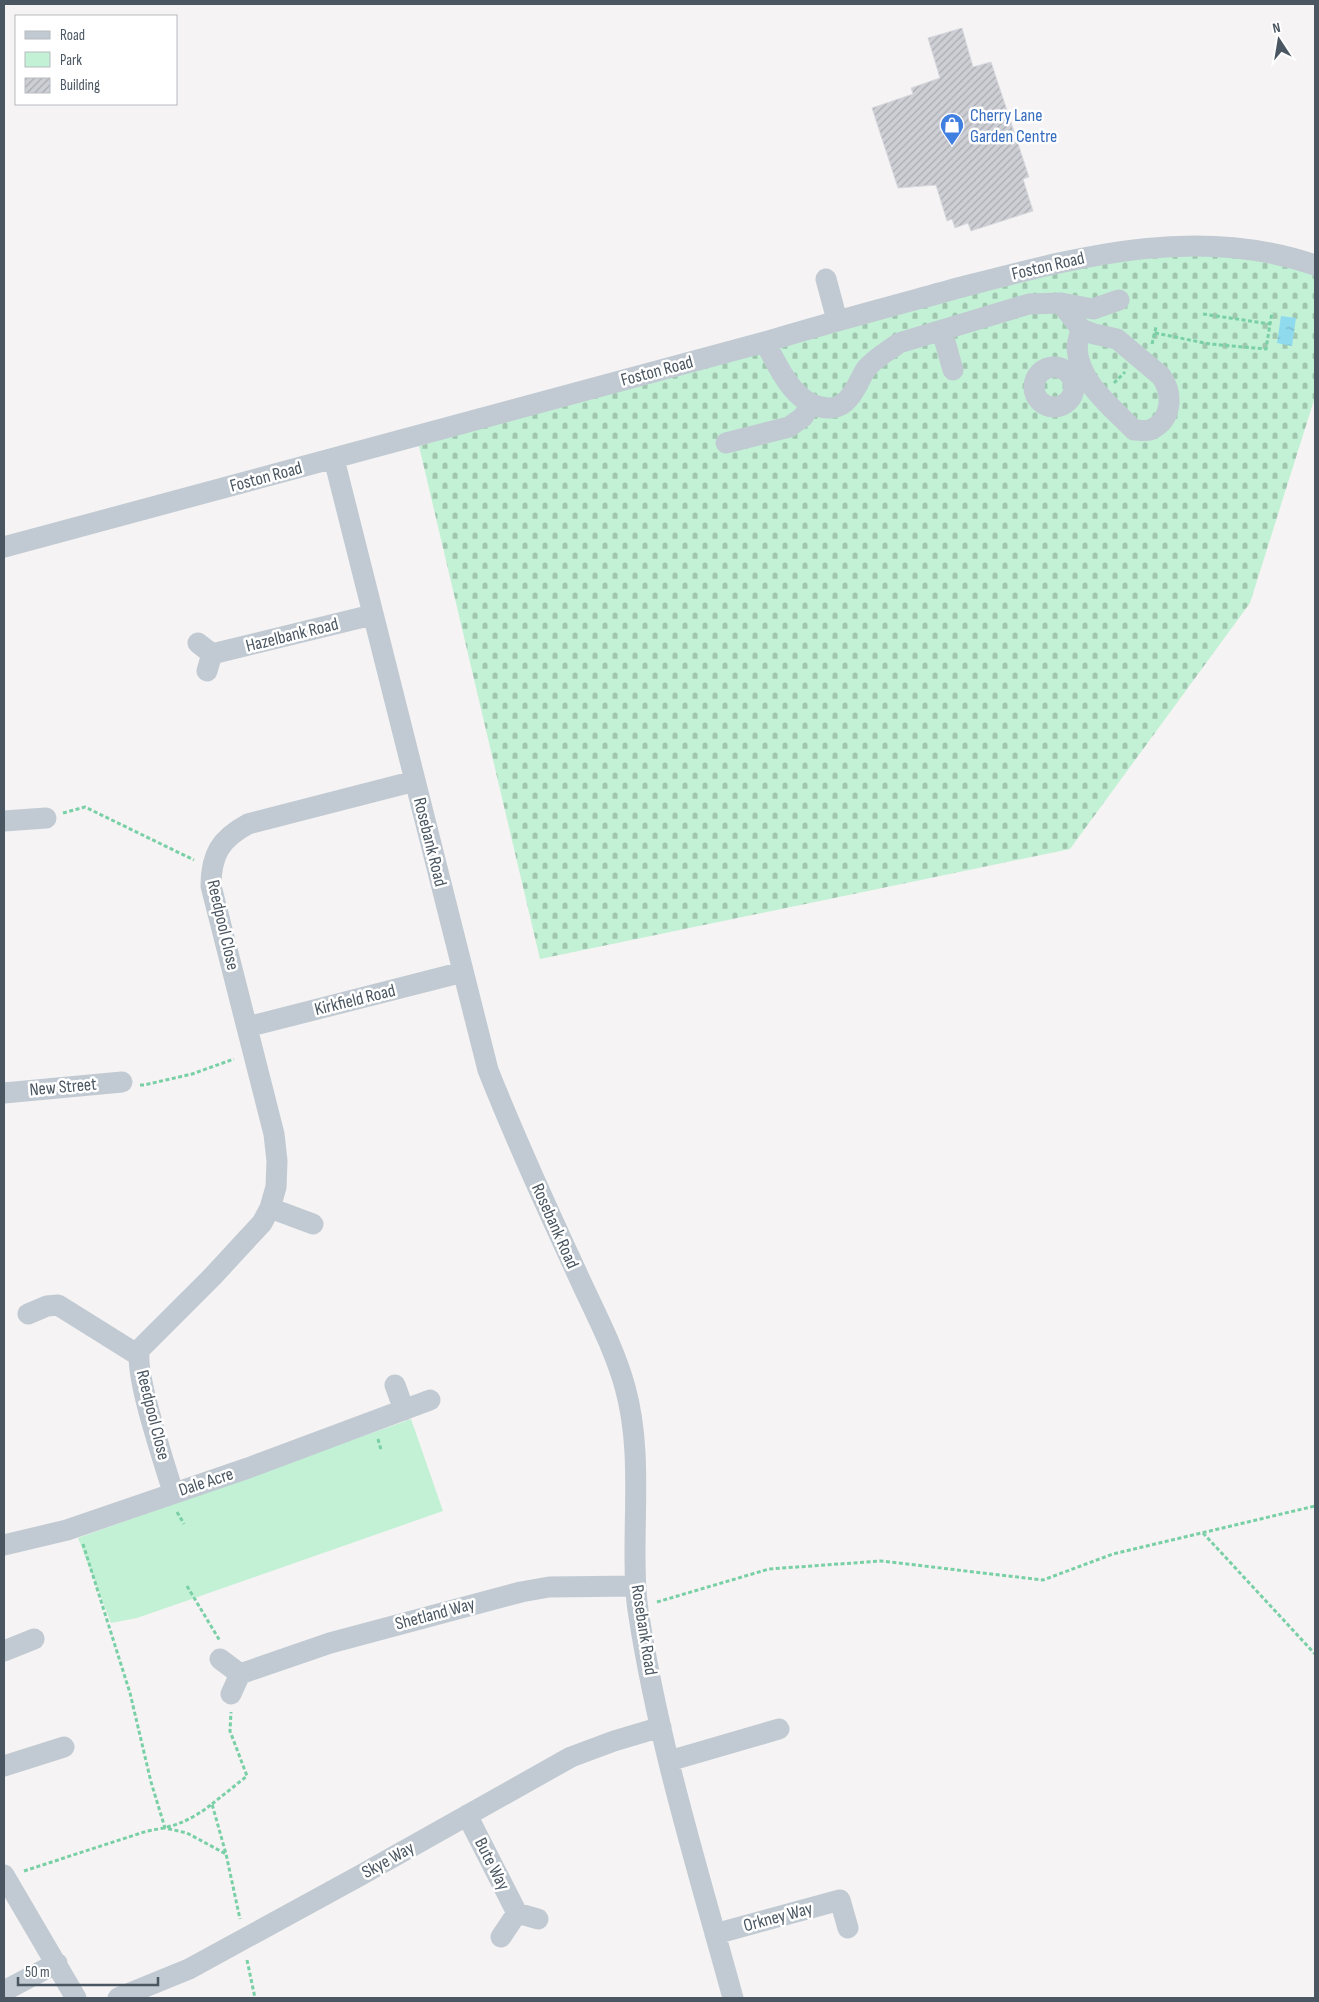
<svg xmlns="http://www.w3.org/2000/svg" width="1319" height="2002" viewBox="0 0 1319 2002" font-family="'Sofia Sans Condensed',sans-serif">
<defs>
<pattern id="cemetery-stones" width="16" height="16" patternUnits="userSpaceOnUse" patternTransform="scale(1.25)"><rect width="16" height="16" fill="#c3f1d5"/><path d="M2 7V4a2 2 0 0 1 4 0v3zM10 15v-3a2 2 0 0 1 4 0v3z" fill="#a0c6b0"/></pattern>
<pattern id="water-ripples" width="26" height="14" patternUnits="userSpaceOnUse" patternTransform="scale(1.25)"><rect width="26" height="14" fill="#90daee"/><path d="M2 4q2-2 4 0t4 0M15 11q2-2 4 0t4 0" fill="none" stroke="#78b4c4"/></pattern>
<pattern id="building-hatch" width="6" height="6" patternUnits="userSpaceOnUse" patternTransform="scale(1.25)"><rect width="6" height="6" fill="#cdcfd5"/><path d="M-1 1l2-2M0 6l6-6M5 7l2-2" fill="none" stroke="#a8abb0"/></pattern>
</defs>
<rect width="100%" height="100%" fill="#f5f3f3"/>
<path fill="url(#cemetery-stones)" d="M1173,246l142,25v126l-65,206 -180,246 -530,110 -121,-513 648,-186z"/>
<path fill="#c3f1d5" d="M411,1419l32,92 -257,90 -49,17 -26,5 -33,-85z"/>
<path fill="url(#water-ripples)" d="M1281,316l15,2 -4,28 -15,-3z"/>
<path fill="url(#building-hatch)" stroke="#d7d9de" d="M962,28l11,39 18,-5 38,115 -6,2 10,32 -62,20 -3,-8 -13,5 -3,-9 -5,2 -11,-36 -38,3 -26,-80 41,-14 -2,-6 29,-10 -12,-40z"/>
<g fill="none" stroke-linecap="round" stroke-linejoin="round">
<path stroke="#7ad0a6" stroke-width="3" stroke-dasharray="4 2.5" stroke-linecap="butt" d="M1203,314l67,10
M1155,333l55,11 56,5 6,-37
M1152,344l4,-17
M1114,383l11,-11
M63,813l22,-6 109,53
M140,1085h4l48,-11 42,-15
M378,1439l3,11
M177,1512l7,12
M1203,1533l112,121
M83,1544l47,149 21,89 14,46 22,5 39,21
M187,1586l33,55
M657,1602l112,-33 112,-8 162,19 70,-26 202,-48
M212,1804l35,-28 -17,-45 1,-19
M24,1871l123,-40c27,-4 43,-10 65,-27l14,50 14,65
M247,1960l8,38"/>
<path stroke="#c1cad2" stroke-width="21" d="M826,279l11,41
M1061,303l20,26 13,5 23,5 44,37c12,17 12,45 -11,54 -5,1 -11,0 -16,0 -22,-23 -55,-47 -57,-82 0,-6 3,-13 4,-19
M942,331l11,39
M765,342c14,26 30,65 63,66 8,0 15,-3 20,-9 8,-8 12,-21 18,-30 9,-11 22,-18 33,-26l130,-39 32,-1 32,6 26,-9
M1034 387a20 20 0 1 1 40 0a20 20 0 1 1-40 0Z
M726,443l63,-16 14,-10 8,-13
M334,459l154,611c27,68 57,134 88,201 17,38 38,76 49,116 15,54 10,110 10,165 0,19 0,39 3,58 20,132 60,260 95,388
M4,547l761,-205c65,-20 131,-37 197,-55 117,-30 234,-63 353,-22
M198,643l14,11 -5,17
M212,654l160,-39
M4,821l42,-3
M247,1027l216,-55
M4,1093l118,-11
M270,1208l43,16
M28,1314l19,-8 11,-1 80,50
M395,1385l9,25
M173,1492c-8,-27 -40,-120 -33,-143l73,-73 49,-53 8,-15 6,-21 1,-26 -3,-27 -63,-248c0,-31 9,-47 37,-62l167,-43
M4,1545l63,-15 181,-62 182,-68
M4,1651l30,-12
M220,1659l20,15 -9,20
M240,1674l90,-31 191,-51 28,-5 87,-1
M669,1761l110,-32
M4,1766l60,-19
M467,1815l50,98
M4,1875l72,123
M715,1934l125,-34 8,28
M501,1937l16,-24 21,6
M4,1991l53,-28
M118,1998l71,-29 172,-94 210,-118 43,-16 47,-14"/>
</g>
<defs>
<g id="shop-pin" transform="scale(1.25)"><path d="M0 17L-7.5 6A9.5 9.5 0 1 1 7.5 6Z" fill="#3f7fe0" stroke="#fff"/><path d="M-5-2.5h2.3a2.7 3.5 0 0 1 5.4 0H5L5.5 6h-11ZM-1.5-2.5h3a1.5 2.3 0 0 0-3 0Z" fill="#fff"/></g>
</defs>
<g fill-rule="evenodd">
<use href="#shop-pin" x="952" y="125"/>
</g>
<g text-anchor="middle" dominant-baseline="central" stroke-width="5" stroke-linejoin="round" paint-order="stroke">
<g font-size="18" fill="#366cbe" stroke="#fff" text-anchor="start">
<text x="970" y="115">Cherry Lane<tspan x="970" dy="21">Garden Centre</tspan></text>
</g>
<g font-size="18" fill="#4a5661" stroke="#fff">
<text transform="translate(1048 266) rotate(-13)">Foston Road</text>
<text transform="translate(657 371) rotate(-15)">Foston Road</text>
<text transform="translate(266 477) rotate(-15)">Foston Road</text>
<text transform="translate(292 635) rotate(-14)">Hazelbank Road</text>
<text transform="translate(430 842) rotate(76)">Rosebank Road</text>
<text transform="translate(223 925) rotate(77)">Reedpool Close</text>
<text transform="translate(355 1000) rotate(-14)">Kirkfield Road</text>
<text transform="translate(63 1087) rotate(-5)">New Street</text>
<text transform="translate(555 1226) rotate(66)">Rosebank Road</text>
<text transform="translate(153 1415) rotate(76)">Reedpool Close</text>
<text transform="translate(206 1482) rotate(-18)">Dale Acre</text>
<text transform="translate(435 1614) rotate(-15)">Shetland Way</text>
<text transform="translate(644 1630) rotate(81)">Rosebank Road</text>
<text transform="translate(388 1860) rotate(-29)">Skye Way</text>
<text transform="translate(492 1864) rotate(63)">Bute Way</text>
<text transform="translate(778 1917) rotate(-15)">Orkney Way</text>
</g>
</g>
<rect width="1319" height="2002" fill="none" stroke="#4a5661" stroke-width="10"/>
<rect x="15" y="15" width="162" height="90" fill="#ffffff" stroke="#b7bbc0"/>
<rect x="25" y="31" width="25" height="8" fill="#c1cad2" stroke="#b7bbc0"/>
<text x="60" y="40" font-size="15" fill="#4a5661">Road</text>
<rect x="25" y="52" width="25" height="15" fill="#c3f1d5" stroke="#b7bbc0"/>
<text x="60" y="65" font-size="15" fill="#4a5661">Park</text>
<rect x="25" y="78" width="25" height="15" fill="url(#building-hatch)" stroke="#b7bbc0"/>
<text x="60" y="90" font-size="15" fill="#4a5661">Building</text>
<g transform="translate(1279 40) rotate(348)" stroke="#ffffff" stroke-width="4" paint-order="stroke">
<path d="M0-4L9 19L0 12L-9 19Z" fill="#4a5661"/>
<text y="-8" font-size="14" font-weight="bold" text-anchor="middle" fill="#4a5661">N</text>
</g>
<path d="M18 1977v8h140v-8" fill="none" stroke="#4a5661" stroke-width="2.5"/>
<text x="25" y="1977" font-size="15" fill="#4a5661" stroke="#ffffff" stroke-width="4" paint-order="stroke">50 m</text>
</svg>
